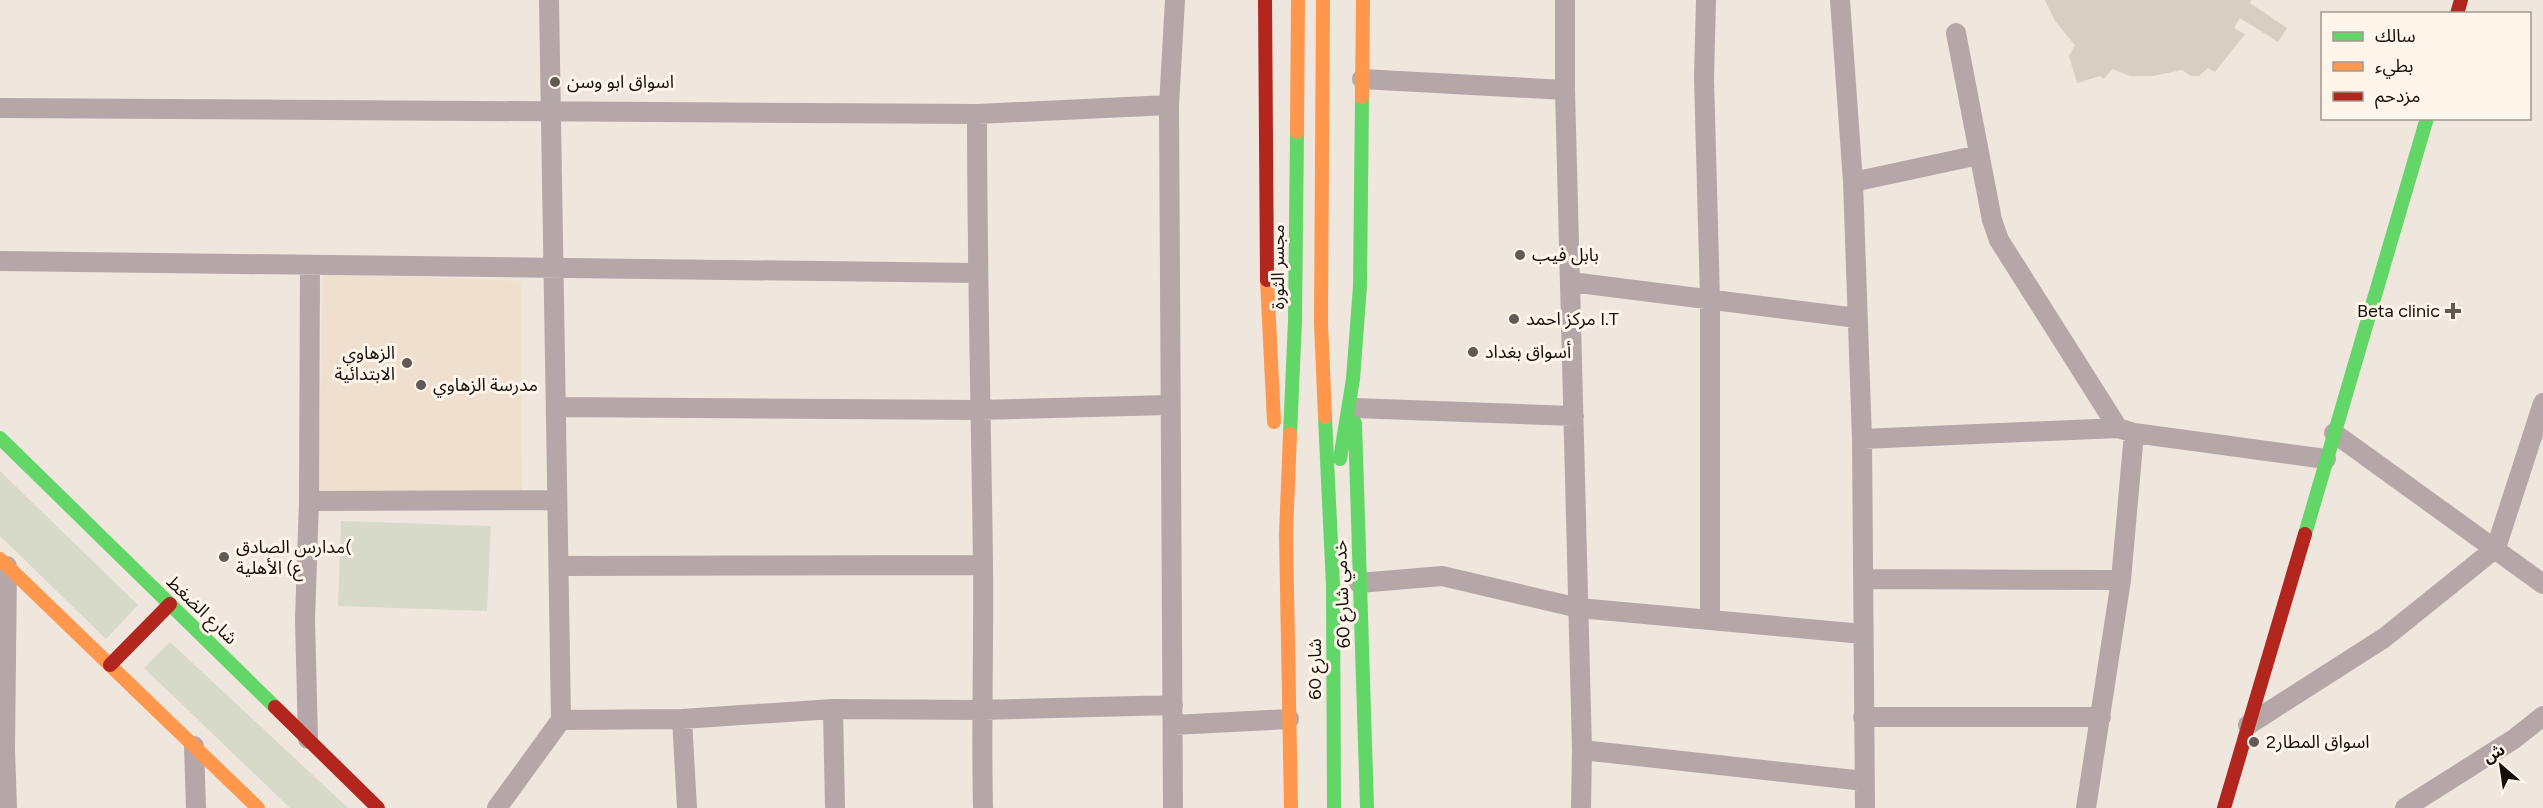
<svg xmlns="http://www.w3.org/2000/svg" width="2543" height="808" viewBox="0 0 2543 808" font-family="Figtree,'Noto Sans Arabic',sans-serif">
<rect width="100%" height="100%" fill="#efe6de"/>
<path fill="#eedfcf" d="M323,274l198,7 1,209 -204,3z"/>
<path fill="#d7dac9" d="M0,471l138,134 -32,34 -106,-103z
M341,521l150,5 -4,85 -149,-5z
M170,642l178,166h-58l-146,-140z"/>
<path fill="#d8cec4" d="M2045,0h206l-1,3 37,25 -9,14 -38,-24 -6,10 11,6 -30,38 -7,-4 -9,8h-8l-9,-6 -29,6h-23l-18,-7 -8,10 -4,-3 -23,7 -8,-27 6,-11 -20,-24z"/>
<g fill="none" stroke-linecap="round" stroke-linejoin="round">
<path stroke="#b5a7a7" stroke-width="20" d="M1565,0v90l17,660 -1,58
M1706,0l-2,78 6,221v320
M1840,0l13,182 9,257 3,369
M1956,33l36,187 7,20 119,188
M1362,79l203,11
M0,108l977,6 192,-9
M977,114c0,149 4,299 6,449 1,82 -2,163 0,245
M1853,182l126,-27
M0,261l977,12
M1571,282l286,36
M556,407l423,3 190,-5
M1354,408l220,8
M2334,433l209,151
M1862,439l256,-11 16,5 192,26
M309,501l248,-1
M559,566l424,-1
M1863,579l258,1
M1359,583l83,-7 137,32 284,26
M833,709l2,99
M1863,717h238
M682,719l5,89
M561,720l121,-1 151,-10 148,1 192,-5
M1173,725l116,-6
M2248,725l136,-87 112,-90 47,-145
M308,739l-3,-119 4,-119 1,-236
M194,746l2,62
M1582,750l282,31
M7,808l-2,-58 2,-184
M497,808l64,-88 -12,-720
M1173,808l-4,-703 6,-105
M2086,808l35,-228 13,-147
M2405,808l109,-69 29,-23"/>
<path stroke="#63d668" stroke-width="14" d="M1325,417l8,169 1,222
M1355,423l12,385
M1290,434l5,-113 2,-189
M0,438l275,269
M1340,459l13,-80 7,-93 2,-189
M2305,534l122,-416"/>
<path stroke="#ff974d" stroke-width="14" d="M1323,0l-2,323 4,94
M1362,97l1,-97
M1297,132l1,-132
M1267,280l7,142
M1290,434l-4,100 5,274
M0,559l258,249"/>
<path stroke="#b3261e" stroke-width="14" d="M1265,0l2,280
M2457,14l4,-14
M110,665l60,-61
M275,707l103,101
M2224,808l81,-274"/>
</g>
<g fill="#615a54" stroke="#fff5eb" stroke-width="2">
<circle cx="555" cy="82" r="6"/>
<circle cx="1520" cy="255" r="6"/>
<path d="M2450 302h6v6h6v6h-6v6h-6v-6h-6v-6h6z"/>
<circle cx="1514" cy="319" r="6"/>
<circle cx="1473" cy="352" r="6"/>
<circle cx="407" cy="363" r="6"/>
<circle cx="421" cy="385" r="6"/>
<circle cx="224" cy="557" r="6"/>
<circle cx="2254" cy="742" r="6"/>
</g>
<g text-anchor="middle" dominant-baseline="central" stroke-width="6" stroke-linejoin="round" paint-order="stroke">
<g font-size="18" fill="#140f09" stroke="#fff5eb" text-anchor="start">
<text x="567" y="82">اسواق ابو وسن</text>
<text x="1532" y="255">بابل فيب</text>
<text x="2440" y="311" text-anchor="end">Beta clinic</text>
<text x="1526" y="319">مركز احمد I.T</text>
<text x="1485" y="352">أسواق بغداد</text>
<text x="395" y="353" text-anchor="end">الزهاوي<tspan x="395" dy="21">الابتدائية</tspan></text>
<text x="433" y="385">مدرسة الزهاوي</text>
<text x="236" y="547">مدارس الصادق(<tspan x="236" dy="21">ع) الأهلية</tspan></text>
<text x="2266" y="742">اسواق المطار2</text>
</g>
<g font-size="18" fill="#140f09" stroke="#fff5eb">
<text transform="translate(1278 267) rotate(-90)">مجسر الثورة</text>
<text transform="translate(1342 594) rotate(-92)">خدمي شارع 60</text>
<text transform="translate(202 610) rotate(44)">شارع الضغط</text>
<text transform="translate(1315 669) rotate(-90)">شارع 60</text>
</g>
</g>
<rect x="2321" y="12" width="210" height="108" fill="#fff5eb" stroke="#a19991" stroke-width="1.5"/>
<rect x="2333" y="32" width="30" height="9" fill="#63d668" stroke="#a19991" stroke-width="1.5"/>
<text x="2375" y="42" font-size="18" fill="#140f09">سالك</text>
<rect x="2333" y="62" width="30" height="9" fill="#ff974d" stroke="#a19991" stroke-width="1.5"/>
<text x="2375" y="72" font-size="18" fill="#140f09">بطيء</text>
<rect x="2333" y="92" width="30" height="9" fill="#b3261e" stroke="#a19991" stroke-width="1.5"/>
<text x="2375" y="102" font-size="18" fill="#140f09">مزدحم</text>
<g transform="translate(2501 766) rotate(331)" stroke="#fff5eb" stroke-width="4.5" paint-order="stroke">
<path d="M0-4.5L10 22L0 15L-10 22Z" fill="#140f09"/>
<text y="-9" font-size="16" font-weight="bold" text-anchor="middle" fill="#140f09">ش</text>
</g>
</svg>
